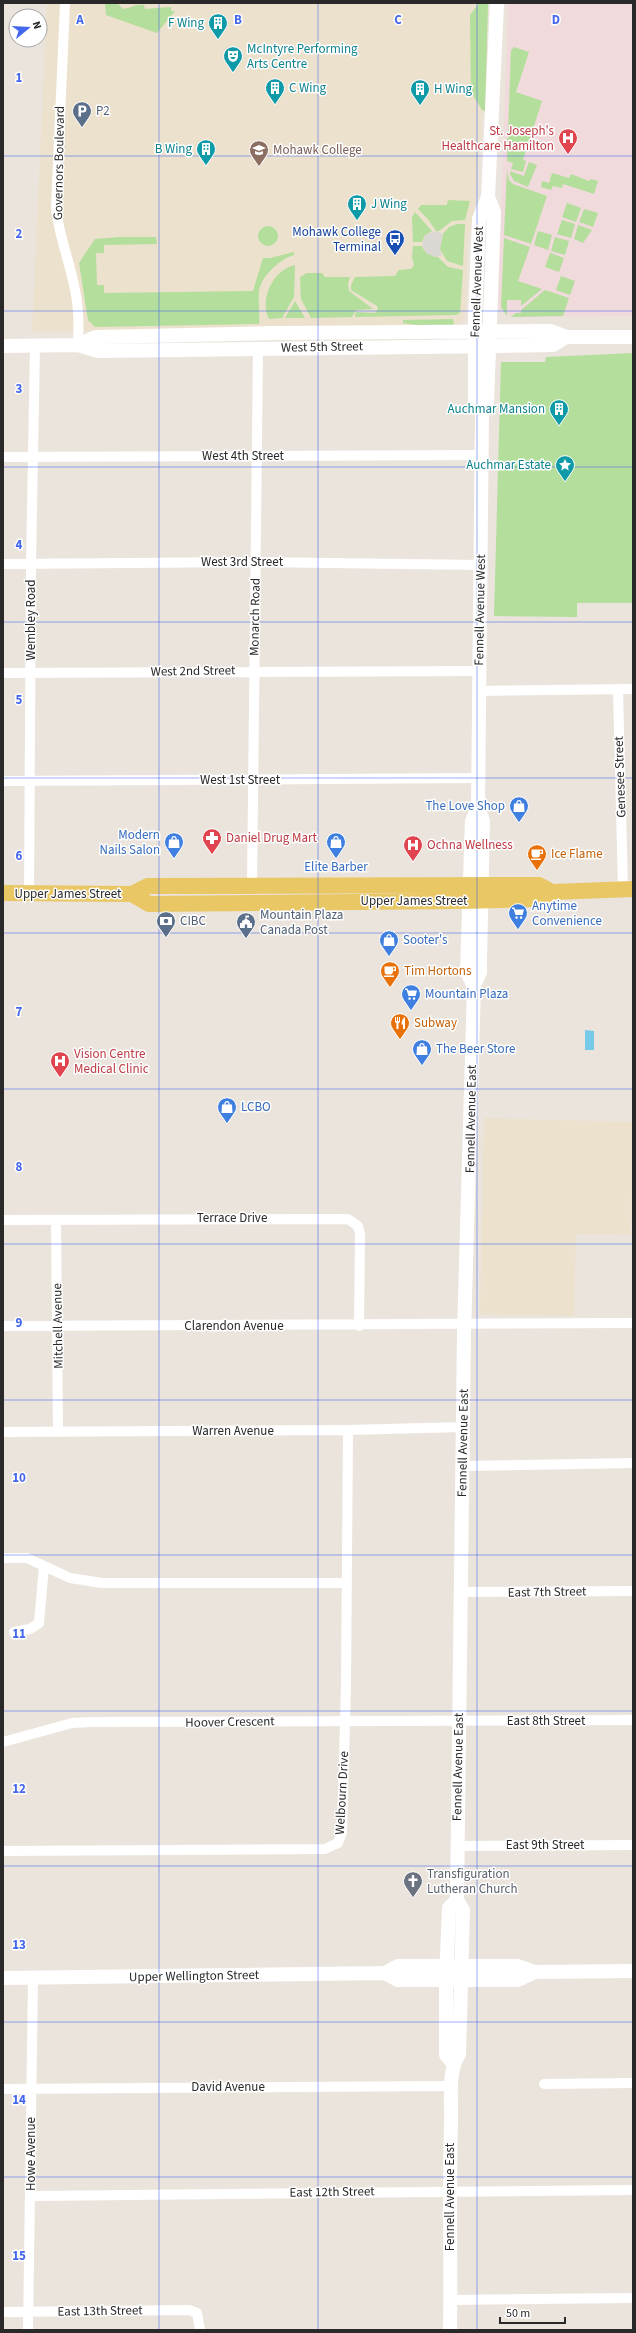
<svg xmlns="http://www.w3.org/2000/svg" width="636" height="2333" viewBox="0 0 636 2333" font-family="'Source Sans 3',sans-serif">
<rect width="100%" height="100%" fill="#ebe4dc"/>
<path fill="#ebe1cc" d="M47,3h441l-1,60 -12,143 -7,36 -2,70 -5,12 -8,4 -421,4z
M484,1118l149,4 -2,113 -55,-1 -2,82 -94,-2z"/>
<path fill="#f1dadb" d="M508,3h125v313l-121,1 -14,-9z"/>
<path fill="#b3de9b" d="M105,3h12l6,6c8,-1 13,-5 21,-4l1,4 26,-2v4h4l-18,22 -51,-18z
M479,3h9l-3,108 -3,-1 -11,-18 -1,-77z
M514,47l15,5 -13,40 26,9 -19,59 3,1 -3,11 -12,-3 2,-6 -6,-2 4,-111z
M529,162l8,3 -9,22 -14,-6 -4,-7v-3l14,5z
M507,170l2,10 4,4 34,12 -16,48 -27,-9z
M552,173l17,5 2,-4 18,7 2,-2 7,2 -4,13 -31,-10 -1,4 -9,-2 -2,4 -10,-3 1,-6 7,2z
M448,200l22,1 -5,19 -13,1 -13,10h-3l-8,-12 -10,-10 3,-4h26z
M567,203l14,5 -5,14 -14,-5z
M584,209l14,4 -5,14 -14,-5z
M415,212l17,19 -7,4 -3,7h-9l-1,-25z
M562,220l13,4 -4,14 -14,-4z
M457,224h8l-2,42 -16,-5 -7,-12 3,-15 6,-7z
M578,225l14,5 -9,13 -9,-4z
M258 236a10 10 0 1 1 20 0a10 10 0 1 1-20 0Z
M538,231l14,4 -4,15 -14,-5z
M119,237h37l1,7 -53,1v8h-8l1,32h7v8l149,-2 10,-33h7l24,-6v3c-14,4 -34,22 -35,37 -1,11 1,21 0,32l-164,3 -7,-7 -9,-57 16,-24z
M555,237l14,4 -4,14 -14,-4z
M504,238l26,9 -12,34 24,8 -21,17v-6h-14v16l-6,-9z
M413,246h9l1,3 12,8h3l10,10 15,3 -3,43 -4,2 -101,2 1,-5 19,1 3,-4 -1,-3 -26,-16v-5l4,-8 40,-1 4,-6 12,-1 3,-4 -2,-8z
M550,253l14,5 -5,14 -14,-5z
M295,265l-1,32 -12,21 -13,1c-10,-20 4,-49 26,-54z
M307,273h15l3,4h25l-2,7 1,7 24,18 -17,1 -4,7 -41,1 -10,-19 -1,-22z
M561,276l14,5 -5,14 -14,-5z
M545,290l24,8 -6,18 -52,1 5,-4h5v-3z
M295,301l10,17h-20z
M453,319l1,6h-38l-13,-2v-3z
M633,353v250h-56v14l-83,-1 7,-254h44l1,-5z"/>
<path fill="#dbd7d2" d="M436,231l7,3 -3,15 2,6 -7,2 -9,-4 -4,-7 3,-11z"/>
<path fill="#75cae7" d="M585,1030l9,1v19h-9z"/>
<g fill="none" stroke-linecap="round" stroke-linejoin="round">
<path stroke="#fff" stroke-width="10" d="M65,3l-9,205c3,29 14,54 19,82 4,18 4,37 3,55
M3,457l479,-2
M3,564l252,-2 225,3
M3,673l476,-2
M618,689l5,200
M479,691l154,-2
M3,781l475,-3
M252,886l6,-537
M29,893l2,-329 4,-218
M3,1220l345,-1 10,7 2,8 -1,92
M56,1220l2,212
M3,1326l630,-3
M3,1432l345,-2 115,-3
M462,1466l171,-3
M3,1558h24l43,20 32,5h245
M460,1592l173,-1
M14,1632l16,-3 9,-6 5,-57
M3,1742l69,-19 19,-1 542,-2
M457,1846l176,-1
M3,1851l322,-2 13,-6 4,-11 4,-146 2,-256
M544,2084l89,-1
M3,2089l449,-3
M31,2196l602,-6
M450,2300l183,-2
M3,2312l186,-2 8,3 3,17
M28,2330l5,-352"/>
<path stroke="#fff" stroke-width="14" d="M78,345l18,-8 179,-4 276,-2 15,6h67
M3,346l75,-1 20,6 401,-5 54,-1 13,-8
M482,414l-7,-12v-85l4,-98 9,-22 9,-194
M474,986l-7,-14 5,-151 6,-14 4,-393 5,-11 7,-191 -6,-15
M385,1973l13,-7h120l17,6 98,-1
M3,1978l382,-5 13,7h120l17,-8
M453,2063l-7,-8v-76l3,-71 8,-8
M450,2330c1,-69 -1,-138 1,-207 1,-22 -4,-51 8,-69l4,-144 -6,-10 7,-567 10,-347 6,-14v-12l3,-139 -5,-14"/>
<path stroke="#e8c764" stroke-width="16" d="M3,893l129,1 16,-8 391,-1 13,7
M132,894l17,10 311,-3 77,-2 15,-7 81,-3"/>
</g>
<path fill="none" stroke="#4567ee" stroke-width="1" stroke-opacity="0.55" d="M159,3v2327M318,3v2327M477,3v2327M3,156h630M3,311h630M3,467h630M3,622h630M3,778h630M3,933h630M3,1089h630M3,1244h630M3,1400h630M3,1555h630M3,1711h630M3,1866h630M3,2022h630M3,2177h630"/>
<defs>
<g id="building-pin" transform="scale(1)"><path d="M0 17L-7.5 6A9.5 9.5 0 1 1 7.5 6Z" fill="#0f9aa8" stroke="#fff"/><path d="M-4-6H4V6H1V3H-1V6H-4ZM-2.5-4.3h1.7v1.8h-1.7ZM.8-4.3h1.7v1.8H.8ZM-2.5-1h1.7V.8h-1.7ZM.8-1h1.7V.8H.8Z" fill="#fff"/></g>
<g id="theatre-pin" transform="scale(1)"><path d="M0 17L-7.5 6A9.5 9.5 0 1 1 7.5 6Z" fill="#0f9aa8" stroke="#fff"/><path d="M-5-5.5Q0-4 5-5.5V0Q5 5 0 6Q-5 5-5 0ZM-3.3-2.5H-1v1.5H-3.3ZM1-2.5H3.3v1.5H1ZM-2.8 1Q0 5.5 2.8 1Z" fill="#fff"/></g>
<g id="parking-pin" transform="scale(1)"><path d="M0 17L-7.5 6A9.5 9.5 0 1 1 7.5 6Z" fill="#5c6f8a" stroke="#fff"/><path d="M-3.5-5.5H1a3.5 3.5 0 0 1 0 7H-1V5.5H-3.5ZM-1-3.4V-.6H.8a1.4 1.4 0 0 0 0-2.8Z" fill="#fff"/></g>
<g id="hospital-pin" transform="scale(1)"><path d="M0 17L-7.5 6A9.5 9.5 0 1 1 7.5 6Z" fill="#e0444e" stroke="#fff"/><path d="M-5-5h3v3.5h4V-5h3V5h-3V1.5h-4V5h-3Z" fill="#fff"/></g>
<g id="university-pin" transform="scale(1)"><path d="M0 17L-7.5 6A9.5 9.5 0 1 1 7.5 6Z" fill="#8d6e63" stroke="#fff"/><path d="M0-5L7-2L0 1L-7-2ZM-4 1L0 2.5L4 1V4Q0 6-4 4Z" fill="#fff"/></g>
<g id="bus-pin" transform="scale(1)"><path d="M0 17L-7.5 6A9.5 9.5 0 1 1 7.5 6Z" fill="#1a4fb4" stroke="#fff"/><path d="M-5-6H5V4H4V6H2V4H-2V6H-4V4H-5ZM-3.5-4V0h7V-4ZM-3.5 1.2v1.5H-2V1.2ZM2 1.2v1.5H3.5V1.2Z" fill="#fff"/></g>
<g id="sight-pin" transform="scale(1)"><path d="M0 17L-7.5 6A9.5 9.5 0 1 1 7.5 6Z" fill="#0f9aa8" stroke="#fff"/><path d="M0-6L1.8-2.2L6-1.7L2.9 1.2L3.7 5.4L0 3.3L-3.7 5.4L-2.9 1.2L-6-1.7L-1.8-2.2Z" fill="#fff"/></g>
<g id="shop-pin" transform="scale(1)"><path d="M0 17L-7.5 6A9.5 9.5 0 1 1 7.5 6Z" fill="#3f7fe0" stroke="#fff"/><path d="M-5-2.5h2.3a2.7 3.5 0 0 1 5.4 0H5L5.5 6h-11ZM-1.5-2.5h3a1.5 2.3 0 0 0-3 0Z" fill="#fff"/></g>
<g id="pharmacy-pin" transform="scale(1)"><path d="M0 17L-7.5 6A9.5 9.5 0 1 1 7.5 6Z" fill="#e0444e" stroke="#fff"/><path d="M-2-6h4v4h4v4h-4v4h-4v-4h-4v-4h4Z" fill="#fff"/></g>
<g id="cafe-pin" transform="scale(1)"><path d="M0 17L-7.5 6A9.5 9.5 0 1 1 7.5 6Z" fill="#e8710a" stroke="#fff"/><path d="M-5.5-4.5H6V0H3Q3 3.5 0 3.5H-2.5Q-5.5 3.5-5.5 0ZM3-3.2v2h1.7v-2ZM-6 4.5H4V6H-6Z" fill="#fff"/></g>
<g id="supermarket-pin" transform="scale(1)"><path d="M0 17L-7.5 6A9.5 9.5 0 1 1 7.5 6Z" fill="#3f7fe0" stroke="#fff"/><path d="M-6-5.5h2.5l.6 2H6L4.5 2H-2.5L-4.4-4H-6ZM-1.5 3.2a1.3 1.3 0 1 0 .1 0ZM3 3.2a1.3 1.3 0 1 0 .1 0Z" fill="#fff"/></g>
<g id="bank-pin" transform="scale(1)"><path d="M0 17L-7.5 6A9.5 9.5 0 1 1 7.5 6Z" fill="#5c6f8a" stroke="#fff"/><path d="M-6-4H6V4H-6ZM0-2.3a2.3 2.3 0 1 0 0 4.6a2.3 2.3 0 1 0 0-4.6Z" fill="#fff"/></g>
<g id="civic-pin" transform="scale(1)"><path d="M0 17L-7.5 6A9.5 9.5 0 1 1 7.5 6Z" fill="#5c6f8a" stroke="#fff"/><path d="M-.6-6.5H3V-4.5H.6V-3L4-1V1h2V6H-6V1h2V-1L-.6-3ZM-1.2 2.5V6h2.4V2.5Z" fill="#fff"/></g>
<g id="restaurant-pin" transform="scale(1)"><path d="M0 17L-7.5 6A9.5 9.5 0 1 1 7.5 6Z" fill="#e8710a" stroke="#fff"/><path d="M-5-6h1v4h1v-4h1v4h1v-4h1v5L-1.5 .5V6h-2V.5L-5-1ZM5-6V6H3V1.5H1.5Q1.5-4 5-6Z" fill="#fff"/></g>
<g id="church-pin" transform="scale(1)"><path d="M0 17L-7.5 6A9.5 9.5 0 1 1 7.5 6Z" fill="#6b7280" stroke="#fff"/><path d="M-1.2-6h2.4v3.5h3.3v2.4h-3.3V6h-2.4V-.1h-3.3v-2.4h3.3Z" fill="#fff"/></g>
</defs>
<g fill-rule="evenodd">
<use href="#building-pin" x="218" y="23"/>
<use href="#theatre-pin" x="233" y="56"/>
<use href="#building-pin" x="275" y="88"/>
<use href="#building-pin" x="420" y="89"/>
<use href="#parking-pin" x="82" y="111"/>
<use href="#hospital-pin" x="568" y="138"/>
<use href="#building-pin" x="206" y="149"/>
<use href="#university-pin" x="259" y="150"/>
<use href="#building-pin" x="357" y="204"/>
<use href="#bus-pin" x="395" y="239"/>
<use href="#building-pin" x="559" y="409"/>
<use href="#sight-pin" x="565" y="465"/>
<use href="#shop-pin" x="519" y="806"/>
<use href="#pharmacy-pin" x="212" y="838"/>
<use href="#shop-pin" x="174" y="842"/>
<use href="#shop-pin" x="336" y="842"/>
<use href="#hospital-pin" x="413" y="845"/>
<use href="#cafe-pin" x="537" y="854"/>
<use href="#supermarket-pin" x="518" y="913"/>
<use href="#bank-pin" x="166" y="921"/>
<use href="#civic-pin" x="246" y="922"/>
<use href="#shop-pin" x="389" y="940"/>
<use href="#cafe-pin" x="390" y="971"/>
<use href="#supermarket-pin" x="411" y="994"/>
<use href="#restaurant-pin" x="400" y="1023"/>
<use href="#shop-pin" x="422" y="1049"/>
<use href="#hospital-pin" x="60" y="1061"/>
<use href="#shop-pin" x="227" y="1107"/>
<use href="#church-pin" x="413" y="1881"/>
</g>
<g text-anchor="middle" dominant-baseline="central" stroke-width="3" stroke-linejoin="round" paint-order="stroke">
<g font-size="13" fill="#0d838f" stroke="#fff" text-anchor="end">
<text x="204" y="23">F Wing</text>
<text x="247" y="49" text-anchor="start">McIntyre Performing<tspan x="247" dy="15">Arts Centre</tspan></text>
<text x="289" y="88" text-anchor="start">C Wing</text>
<text x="434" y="89" text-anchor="start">H Wing</text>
<text x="192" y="149">B Wing</text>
<text x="371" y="204" text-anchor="start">J Wing</text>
<text x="545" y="409">Auchmar Mansion</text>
<text x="551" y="465">Auchmar Estate</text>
</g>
<g font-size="13" fill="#4e5e75" stroke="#fff" text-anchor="start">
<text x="96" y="111">P2</text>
<text x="260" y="915">Mountain Plaza<tspan x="260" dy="15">Canada Post</tspan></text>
<text x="180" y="921">CIBC</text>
</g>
<g font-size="13" fill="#be3a42" stroke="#fff" text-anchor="start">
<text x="554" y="131" text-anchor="end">St. Joseph's<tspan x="554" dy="15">Healthcare Hamilton</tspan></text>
<text x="226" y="838">Daniel Drug Mart</text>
<text x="427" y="845">Ochna Wellness</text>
<text x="74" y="1054">Vision Centre<tspan x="74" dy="15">Medical Clinic</tspan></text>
</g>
<g font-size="13" fill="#785e54" stroke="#fff" text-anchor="start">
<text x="273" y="150">Mohawk College</text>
</g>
<g font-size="13" fill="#292929" stroke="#fff">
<text transform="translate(59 163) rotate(-89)">Governors Boulevard</text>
<text transform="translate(477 282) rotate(-88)">Fennell Avenue West</text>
<text transform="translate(322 347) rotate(-1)">West 5th Street</text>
<text x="243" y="456">West 4th Street</text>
<text x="242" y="562">West 3rd Street</text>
<text transform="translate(480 610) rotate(-89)">Fennell Avenue West</text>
<text transform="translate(255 617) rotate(-89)">Monarch Road</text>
<text transform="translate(31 620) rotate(-90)">Wembley Road</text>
<text transform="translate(193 671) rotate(-1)">West 2nd Street</text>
<text transform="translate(620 777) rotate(-92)">Genesee Street</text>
<text x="240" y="780">West 1st Street</text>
<text x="68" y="894">Upper James Street</text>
<text x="414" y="901">Upper James Street</text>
<text transform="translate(471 1119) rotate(-89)">Fennell Avenue East</text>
<text x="232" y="1218">Terrace Drive</text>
<text transform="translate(58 1326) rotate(-91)">Mitchell Avenue</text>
<text x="234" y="1326">Clarendon Avenue</text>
<text x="233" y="1431">Warren Avenue</text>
<text transform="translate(463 1443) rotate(-89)">Fennell Avenue East</text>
<text transform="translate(547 1592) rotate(-1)">East 7th Street</text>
<text x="546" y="1721">East 8th Street</text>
<text transform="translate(230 1722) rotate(-1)">Hoover Crescent</text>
<text transform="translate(458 1767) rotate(-89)">Fennell Avenue East</text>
<text transform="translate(342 1793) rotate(-87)">Welbourn Drive</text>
<text x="545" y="1845">East 9th Street</text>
<text transform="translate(194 1976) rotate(-1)">Upper Wellington Street</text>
<text x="228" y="2087">David Avenue</text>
<text transform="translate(31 2154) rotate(-90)">Howe Avenue</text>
<text transform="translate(332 2192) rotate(-1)">East 12th Street</text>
<text transform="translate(450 2197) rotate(-90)">Fennell Avenue East</text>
<text transform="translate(100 2311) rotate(-1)">East 13th Street</text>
</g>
<g font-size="13" fill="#164399" stroke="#fff" text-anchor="end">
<text x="381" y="232">Mohawk College<tspan x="381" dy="15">Terminal</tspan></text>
</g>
<g font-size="13" fill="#366cbe" stroke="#fff" text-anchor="start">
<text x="505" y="806" text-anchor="end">The Love Shop</text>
<text x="160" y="835" text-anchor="end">Modern<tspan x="160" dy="15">Nails Salon</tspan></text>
<text x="336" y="867" text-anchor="middle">Elite Barber</text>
<text x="532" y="906">Anytime<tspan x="532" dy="15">Convenience</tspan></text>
<text x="403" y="940">Sooter's</text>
<text x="425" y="994">Mountain Plaza</text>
<text x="436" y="1049">The Beer Store</text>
<text x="241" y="1107">LCBO</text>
</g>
<g font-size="13" fill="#c56008" stroke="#fff" text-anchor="start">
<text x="551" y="854">Ice Flame</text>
<text x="404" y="971">Tim Hortons</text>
<text x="414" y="1023">Subway</text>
</g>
<g font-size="13" fill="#5b616d" stroke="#fff" text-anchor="start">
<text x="427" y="1874">Transfiguration<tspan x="427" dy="15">Lutheran Church</tspan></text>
</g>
</g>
<g font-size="13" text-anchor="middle" font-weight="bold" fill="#4567ee" stroke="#fff" stroke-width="3" stroke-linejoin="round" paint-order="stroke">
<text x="80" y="24">A</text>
<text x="238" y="24">B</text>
<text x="398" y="24">C</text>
<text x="556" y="24">D</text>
<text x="19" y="82">1</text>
<text x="19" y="238">2</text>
<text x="19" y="393">3</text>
<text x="19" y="549">4</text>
<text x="19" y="704">5</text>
<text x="19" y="860">6</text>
<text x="19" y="1016">7</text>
<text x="19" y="1171">8</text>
<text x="19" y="1327">9</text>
<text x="19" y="1482">10</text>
<text x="19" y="1638">11</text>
<text x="19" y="1793">12</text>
<text x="19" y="1949">13</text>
<text x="19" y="2104">14</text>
<text x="19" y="2260">15</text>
</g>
<rect width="636" height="2333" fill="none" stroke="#292929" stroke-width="8"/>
<g transform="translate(28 28) rotate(72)"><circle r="19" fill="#ffffff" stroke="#a9a9a9"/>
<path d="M0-3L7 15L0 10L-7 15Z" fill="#4567ee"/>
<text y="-6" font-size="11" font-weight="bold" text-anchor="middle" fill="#292929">N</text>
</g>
<path d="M500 2317v6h65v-6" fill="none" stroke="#292929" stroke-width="2"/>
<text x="506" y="2317" font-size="12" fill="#292929" stroke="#ffffff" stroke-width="3" paint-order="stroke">50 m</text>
</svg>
